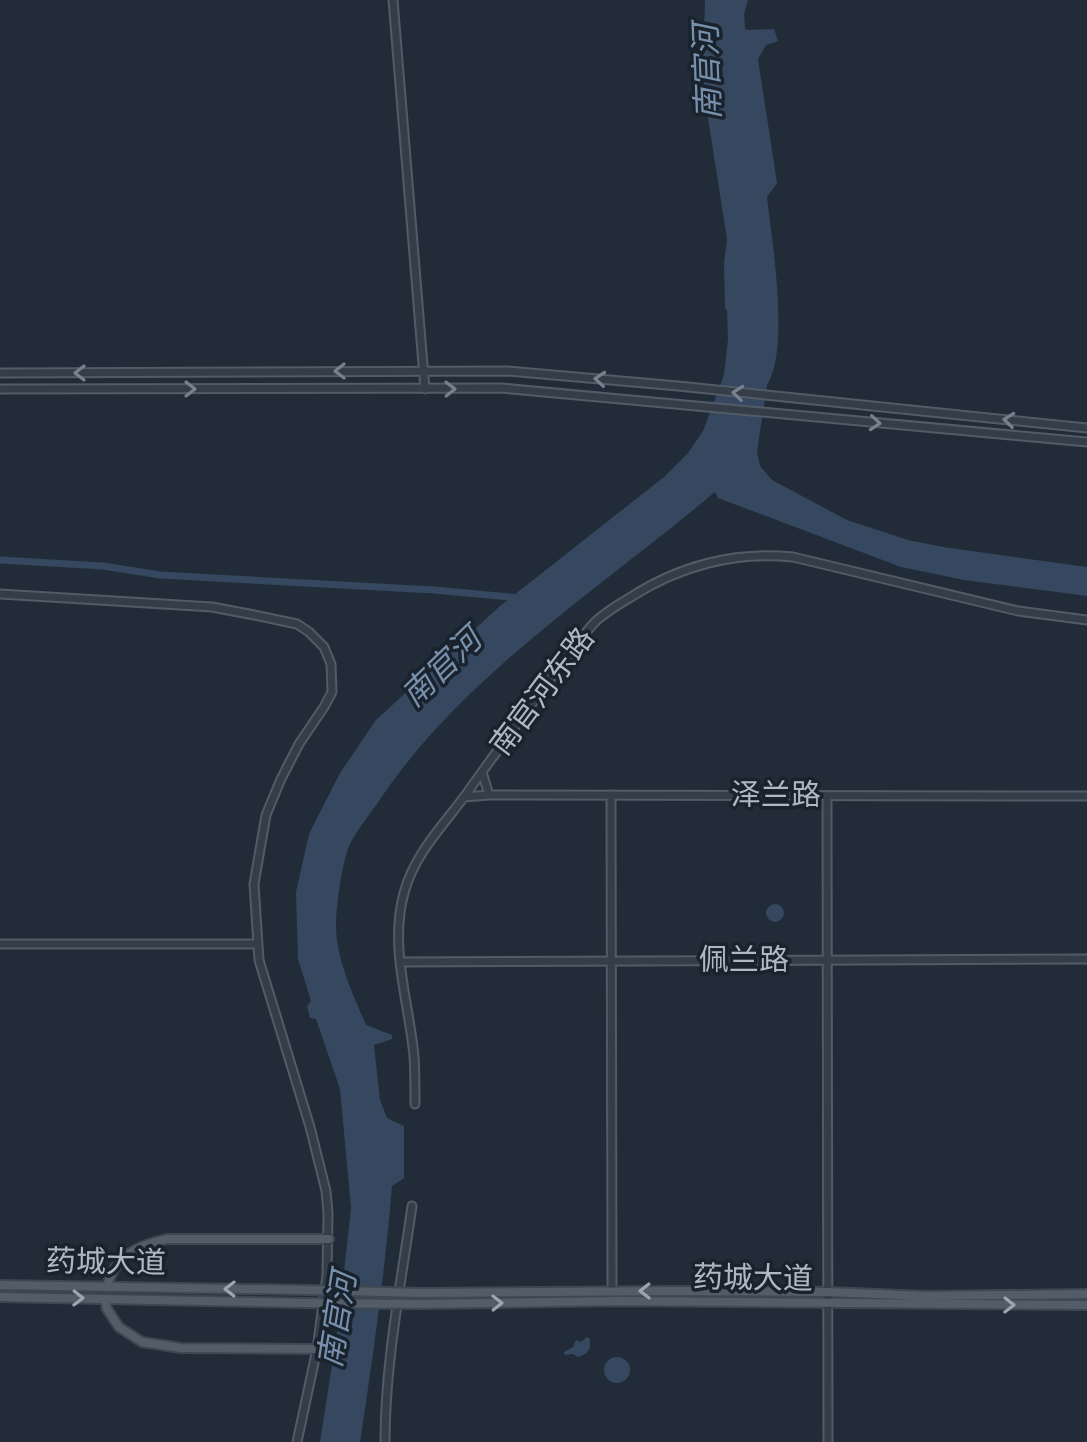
<svg xmlns="http://www.w3.org/2000/svg" width="1087" height="1442" viewBox="0 0 1087 1442" font-family="'Alegreya Sans','Noto Sans SC',sans-serif">
<rect width="100%" height="100%" fill="#212c38"/>
<path fill="#35485f" d="M705,0h43l-4,14 1,14 2,2 27,-1 4,12 -12,4 -8,14 19,124 -10,14c5,44 23,151 0,188l-10,67 3,14 12,14 75,40 61,20 35,7 144,20v29l-123,-16 -63,-13 -183,-69 -3,-6c-114,96 -250,182 -334,306 -10,15 -23,30 -31,46 -8,17 -14,63 -14,83 1,34 17,67 30,98l26,10v4l-18,6 6,55 7,18 17,8v52l-12,8c-7,86 -19,171 -32,256h-40l18,-116 13,-118 -11,-119 -24,-70 -6,-1 -3,-12 4,-5 -13,-42 -2,-67 13,-58 31,-61 36,-53 124,-114 164,-129 24,-24 15,-22 21,-56 4,-36 -1,-29 -2,-2 -1,-45 3,-24 -23,-146 -1,-33z
M766 913a9 9 0 1 1 18 0a9 9 0 1 1-18 0Z
M587,1337l3,2v8l-3,6 -9,4 -5,-3 -8,1 -1,-3 9,-5 3,-7 5,2z
M604 1370a13 13 0 1 1 26 0a13 13 0 1 1-26 0Z"/>
<g fill="none" stroke-linecap="round" stroke-linejoin="round">
<path stroke="#35485f" stroke-width="7" d="M0,560l103,6 57,9 274,15 86,8"/>
<g stroke="#525b66" stroke-width="11">
<path id="minor" d="M393,0l32,389
M0,373l507,-2 171,15 409,42
M0,389l501,-1 586,54
M0,594l212,13 42,8 43,9 12,8 15,15 7,17 1,28 -8,15 -25,37 -18,35 -15,36 -12,69 5,76 51,167 16,64 2,22 -1,62 -10,74 -20,93
M482,772l7,23
M611,795l1,496
M827,796l1,646
M464,797l25,-2 598,1
M0,944h257
M400,962l687,-3
M415,1104c0,-16 0,-32 -1,-48 -5,-54 -25,-109 -10,-163 11,-42 44,-72 68,-107 22,-31 45,-62 68,-93 18,-24 35,-50 56,-72 10,-9 23,-17 35,-24 48,-31 104,-46 162,-40l225,54 69,9
M385,1442c0,-79 16,-158 27,-236"/>
</g>
<g stroke="#3e4752" stroke-width="12">
<path id="major" d="M0,1285l308,5
M107,1287c7,-31 32,-42 60,-48h162
M421,1293l252,-2 155,1 98,4 161,-2
M0,1297l305,6
M105,1299l2,10 12,18 23,15 39,6 136,1
M419,1304l200,-3 468,4"/>
</g>
<use href="#minor" stroke="#353e48" stroke-width="7"/>
<use href="#major" stroke="#525d68" stroke-width="8"/>
<g stroke="#3e4752" stroke-width="12" stroke-linecap="butt">
<path id="major-bridge" d="M308,1290l113,3
M305,1303l114,1"/>
</g>
<use href="#major-bridge" stroke="#525d68" stroke-width="8"/>
</g>
<defs><path id="oneway-chevron" d="M-2-3.5L2.5 0L-2 3.5" fill="none" stroke-width="1.6" stroke-linecap="round" stroke-linejoin="round" transform="scale(2)"/></defs>
<g stroke="#78818d">
<use href="#oneway-chevron" transform="translate(340 371) rotate(180)"/>
<use href="#oneway-chevron" transform="translate(80 373) rotate(180)"/>
<use href="#oneway-chevron" transform="translate(600 379) rotate(-175)"/>
<use href="#oneway-chevron" transform="translate(190 389)"/>
<use href="#oneway-chevron" transform="translate(450 389) rotate(-1)"/>
<use href="#oneway-chevron" transform="translate(738 393) rotate(-174)"/>
<use href="#oneway-chevron" transform="translate(1009 420) rotate(-174)"/>
<use href="#oneway-chevron" transform="translate(875 423) rotate(5)"/>
</g>
<g stroke="#9ca6b2">
<use href="#oneway-chevron" transform="translate(230 1289) rotate(-179)"/>
<use href="#oneway-chevron" transform="translate(645 1291) rotate(179)"/>
<use href="#oneway-chevron" transform="translate(78 1298) rotate(1)"/>
<use href="#oneway-chevron" transform="translate(497 1303) rotate(-1)"/>
<use href="#oneway-chevron" transform="translate(1009 1305) rotate(1)"/>
</g>
<g text-anchor="middle" dominant-baseline="central" stroke-width="7" stroke-linejoin="round" paint-order="stroke">
<g font-size="30" fill="#afb8c5" stroke="#1a232d">
<text transform="translate(543 692) rotate(-53)">南官河东路</text>
<text x="776" y="796">泽兰路</text>
<text x="744" y="961">佩兰路</text>
<text transform="translate(106 1263) rotate(1)">药城大道</text>
<text transform="translate(753 1279) rotate(1)">药城大道</text>
</g>
<g font-size="32" font-style="italic" fill="#7790ac" stroke="#1a232d">
<text transform="translate(708 72) rotate(-92)">南官河</text>
<text transform="translate(442 668) rotate(-44)">南官河</text>
<text transform="translate(338 1320) rotate(-81)">南官河</text>
</g>
</g>
</svg>
